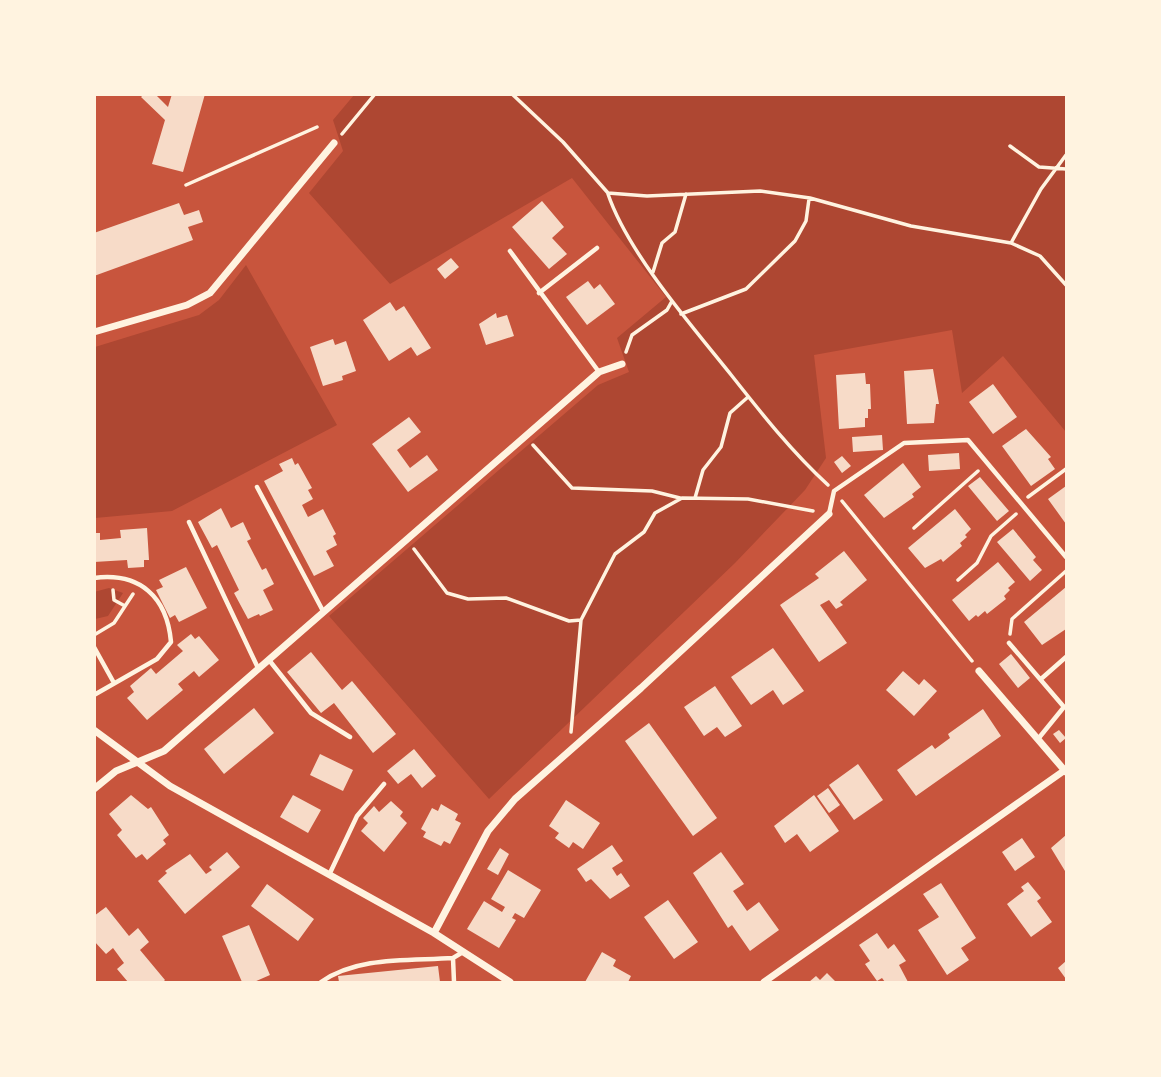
<svg xmlns="http://www.w3.org/2000/svg" width="1161" height="1077" viewBox="0 0 1161 1077" font-family="'Titillium Web',sans-serif">
<rect width="100%" height="100%" fill="#c8553d"/>
<path fill="#ae4732" d="M354,95h712v337l-63,-76 -41,37 -10,-63 -138,25 12,103 -21,32 -70,73 -246,236 -160,-183 269,-231 31,-13 -12,-34 49,-41 -94,-119 -182,106 -81,-91 34,-42 -10,-31z
M246,265l91,160 -165,86 -77,7v-171l104,-32 20,-15z
M109,588l14,5 -15,23 -13,3 -1,-27z"/>
<path fill="#f7dbc8" d="M144,94h11l13,13 4,-13h33l-22,78 -31,-8 13,-44 -24,-23z
M542,201l22,26 -12,11 15,16 -18,15 -37,-42z
M179,203l5,12 15,-5 4,12 -15,5 5,13 -99,36v-43z
M451,258l8,9 -14,12 -8,-10z
M588,281l6,8 6,-5 15,20 -28,21 -21,-28z
M390,302l6,9 8,-5 27,42 -14,8 -6,-9 -22,14 -26,-41z
M496,313l1,5 10,-3 7,21 -28,9 -7,-21z
M333,339l2,6 11,-4 10,30 -14,5 1,4 -20,6 -13,-39z
M933,369l6,35h-3l-2,19 -27,1 -3,-53z
M865,373l1,11h4l1,25h-3v9h-3v9l-26,2 -3,-54z
M993,384l24,33 -24,17 -24,-32z
M409,417l12,15 -24,18 13,18 17,-13 11,15 -30,22 -36,-48z
M1026,429l25,28 -3,2 7,10 -24,17 -29,-40z
M882,435l1,15 -30,2 -1,-15z
M959,453l1,16 -31,2 -1,-16z
M842,456l9,10 -9,7 -8,-11z
M292,458l3,7 3,-2 14,25 -4,2 5,9 -11,6 6,12 15,-8 13,25 -3,2 4,9 -11,6 8,15 -20,10 -50,-95 19,-10 -4,-7z
M903,463l18,24 -9,7 2,3 -30,21 -20,-23z
M980,477l29,34 -12,10 -29,-35z
M1066,486v38l-18,-25z
M221,508l10,20 12,-6 8,17 -4,2 15,29 4,-2 8,16 -11,6 10,20 -13,6 -1,-2 -11,5 -14,-26 5,-3 -22,-45 -5,3 -14,-26z
M955,509l16,20 -6,6 2,2 -7,6 2,3 -19,16 -2,-3 -16,9 -17,-20z
M147,528l2,32h-5v7l-16,1 -1,-8 -33,2v-29h6v7l21,-2 -1,-8z
M1013,529l23,28 -3,3 9,10 -12,11 -33,-39z
M844,551l23,29 -27,22 3,3 -7,4 -7,-9 -9,5 27,38 -28,19 -39,-57 39,-27 -4,-4z
M998,562l17,20 -7,6 2,2 -6,6 2,3 -19,15 -2,-3 -7,6 -2,-2 -7,6 -17,-21z
M186,567l21,41 -28,14 -4,-7 -5,3 -14,-28 7,-3 -4,-7z
M1066,587v42l-24,16 -18,-23z
M191,634l4,5 4,-3 20,24 -20,17 -5,-6 -16,13 5,6 -36,30 -20,-22 7,-6 -4,-6 21,-18 5,6 27,-23 -6,-6z
M773,648l31,43 -21,14 -10,-15 -22,15 -20,-28z
M311,652l31,38 10,-9 44,53 -23,19 -39,-50 -13,10 -34,-41z
M1011,654l19,24 -12,10 -19,-24z
M903,671l16,14 5,-6 13,12 -23,25 -28,-26z
M715,686l27,40 -17,11 -8,-10 -13,9 -20,-29z
M254,708l20,25 -50,41 -20,-25z
M983,709l18,27 -85,60 -19,-26 35,-25 3,4 15,-11 -2,-4z
M649,723l68,95 -24,18 -68,-95z
M1059,730l7,8 -6,5 -7,-9z
M414,749l22,27 -14,12 -11,-14 -13,10 -11,-13z
M320,754l33,16 -10,21 -33,-16z
M858,764l25,36 -29,20 -25,-35z
M828,788l12,17 -11,8 -12,-17z
M131,795l17,14 3,-2 18,28 -6,5 3,4 -19,16 -5,-6 -6,4 -19,-23 5,-5 -13,-16z
M293,795l28,15 -13,23 -28,-16z
M814,795l25,36 -29,21 -13,-18 -12,9 -11,-17z
M566,800l34,23 -17,26 -10,-7 -4,6 -14,-10 4,-5 -10,-7z
M391,801l12,11 -3,4 7,7 -23,29 -23,-21 7,-8 -5,-5 11,-12 5,6z
M441,804l17,10 -3,6 6,3 -11,21 -6,-3 -3,5 -18,-9 3,-5 -5,-3 11,-21 6,3z
M1066,835v34l-1,2 -14,-23z
M1022,838l13,19 -20,14 -13,-19z
M612,845l11,16 -11,7 5,8 4,-3 9,13 -20,13 -19,-20 -5,3 -9,-13z
M500,848l9,6 -11,21 -11,-6z
M227,852l13,15 -55,47 -27,-33 9,-8 -2,-2 25,-17 16,20 6,-4 -3,-3z
M721,852l23,32 -11,7 14,20 12,-9 20,28 -29,21 -18,-26 -4,3 -35,-55z
M508,870l33,20 -17,28 -9,-5 -3,5 4,2 -17,28 -32,-19 17,-28 18,11 3,-5 -14,-8z
M1028,882l13,16 -4,3 15,21 -21,15 -24,-33 17,-13 -3,-4z
M941,883l35,55 -15,10 8,12 -22,15 -29,-45 21,-13 -16,-23z
M267,884l47,35 -16,22 -47,-35z
M668,900l30,42 -24,17 -30,-42z
M106,907l23,29 9,-8 11,14 -9,8 25,30 -2,2h-35l-11,-13 7,-6 -11,-15 -7,6 -12,-13v-25z
M249,925l21,50 -16,7h-12l-20,-46z
M877,933l11,16 6,-5 12,17 -7,4 9,17h-23l-3,-4 -5,3 -12,-17 5,-3 -11,-16z
M602,952l14,8 -3,6 18,10 -3,6h-43z
M1066,961v18l-8,-11z
M438,966l2,16h-101l-1,-6z
M827,973l9,9h-27l7,-6 4,4z"/>
<g fill="none" stroke-linecap="round" stroke-linejoin="round">
<path stroke="#fff3e0" stroke-width="3.5" d="M512,94l51,48 45,51 39,3 113,-5 50,7 101,28 100,17 29,13 26,29
M342,134l33,-40
M1010,146l29,21 27,2
M186,185l131,-58
M608,194c20,59 84,132 124,182 30,38 60,76 96,109
M1011,243l30,-54 25,-34
M653,272l9,-29 13,-11 11,-38
M681,314l65,-25 49,-48 11,-20 3,-22
M626,352l6,-17 35,-25 5,-9
M533,445l39,43 80,3 28,7
M1028,497l38,-28
M695,498l8,-28 18,-23 9,-34 18,-16
M842,501l130,160
M914,528l64,-57
M414,549l33,44 21,6 38,-1 63,23 12,-1
M958,580l19,-17 14,-27 25,-22
M113,590l1,10 11,6
M1010,634l2,-15 54,-48
M94,635l20,-12 19,-29
M571,732l10,-112 34,-66 29,-22 11,-19 27,-15 66,1 65,12"/>
<path stroke="#fff3e0" stroke-width="4.5" d="M510,251l89,121
M539,293l58,-45
M257,487l66,124
M829,514l5,-23 70,-48 64,-3 98,117
M189,522l69,146
M94,578c46,-6 73,19 77,64l-14,17 -63,36
M1009,643l55,64 -26,32
M94,647l20,36
M269,660l42,53 39,24
M1041,679l25,-22
M330,873l27,-57 27,-32
M453,958l1,24
M321,982c37,-26 88,-21 132,-24l10,-6"/>
<path stroke="#fff3e0" stroke-width="7" d="M94,332l93,-27 23,-12 124,-150
M979,671l87,101
M94,730l76,56 264,147 76,49
M94,789l22,-18 48,-20 435,-379 23,-8
M434,933l54,-102 27,-32 126,-111 188,-174
M764,982l301,-212"/>
</g>
<rect width="1161" height="1077" fill="none" stroke="#fff3e0" stroke-width="192"/>
</svg>
